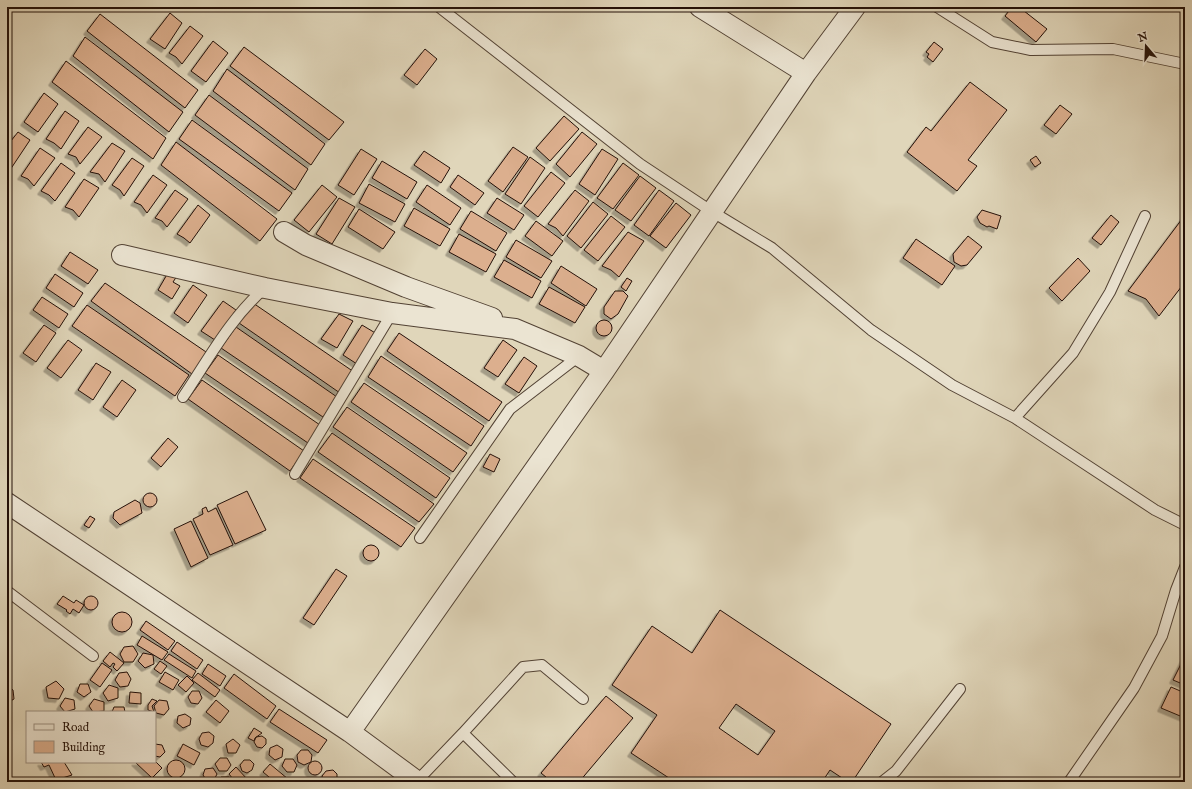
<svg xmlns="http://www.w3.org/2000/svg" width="1192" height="789" viewBox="0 0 1192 789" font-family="'IM FELL English',serif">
<defs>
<filter id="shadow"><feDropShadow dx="-3.5" dy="3.5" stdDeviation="0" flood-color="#0004"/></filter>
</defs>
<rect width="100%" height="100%" fill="#e0d6ba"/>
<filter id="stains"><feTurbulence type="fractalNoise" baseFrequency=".005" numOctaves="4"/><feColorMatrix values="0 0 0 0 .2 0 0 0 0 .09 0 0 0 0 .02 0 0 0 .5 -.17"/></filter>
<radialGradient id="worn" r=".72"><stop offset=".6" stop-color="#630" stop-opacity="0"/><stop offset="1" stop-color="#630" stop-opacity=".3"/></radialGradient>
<path fill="#dcaf8e" stroke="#231008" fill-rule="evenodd" filter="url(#shadow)" d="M1012,7h7l28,22 -11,13 -31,-26z
M170,13l12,10 -17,26 -15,-10z
M100,14l98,76 -13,18 -98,-77z
M190,26l13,10 -21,28 -6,-7 -7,-4z
M85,37l98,75 -14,20 -96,-76z
M213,41l15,12 -22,29 -15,-11z
M934,42l9,7 -10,13 -6,-5 2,-3 -3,-2z
M244,47l100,75 -15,18 -99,-74z
M425,49l12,10 -20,26 -13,-10z
M66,61l100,77 -13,21 -101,-77z
M227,69l98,75 -14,21 -98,-74z
M970,82l37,28 -39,50 9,6 -20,25 -50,-39 19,-25 5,4z
M44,93l14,11 -20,28 -14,-10z
M209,95l99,74 -13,21 -100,-75z
M1060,105l12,9 -16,20 -12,-9z
M65,111l14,10 -18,28 -7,-6 -8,-4z
M564,116l15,13 -29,32 -14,-13z
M192,120l100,73 -13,18 -100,-72z
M88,127l14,10 -22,27 -4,-7 -8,-3z
M18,132l12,8 -20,30 -3,-4v-20z
M582,132l15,12 -27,33 -14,-13z
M176,142l101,77 -17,22 -99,-76z
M112,143l13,8 -20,31 -6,-8 -9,-2z
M513,147l15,10 -25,35 -15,-11z
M40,148l15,10 -21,28 -6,-7 -7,-3z
M361,149l16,10 -23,36 -16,-10z
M602,149l16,10 -23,36 -16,-11z
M424,151l26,17 -9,15 -27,-18z
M1036,156l5,7 -6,4 -5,-7z
M530,157l15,11 -24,36 -16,-10z
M132,158l12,8 -20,30 -4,-6 -8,-5z
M382,161l35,21 -10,17 -35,-21z
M61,163l14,10 -20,28 -6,-6 -8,-4z
M623,163l16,12 -26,34 -16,-11z
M551,172l14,11 -27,34 -14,-11z
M153,175l14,10 -20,28 -6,-8 -7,-3z
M458,175l26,18 -9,12 -25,-18z
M640,176l16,12 -25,33 -16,-11z
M84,179l15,9 -20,29 -6,-7 -8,-3z
M369,184l36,20 -10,18 -36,-19z
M322,185l15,12 -28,35 -15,-12z
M427,185l34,23 -11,17 -34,-23z
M175,190l13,9 -21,28 -5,-6 -7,-3z
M575,190l14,11 -26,35 -7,-8 -8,-4z
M659,190l15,11 -25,35 -15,-11z
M339,198l16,9 -23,37 -16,-10z
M497,198l27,17 -10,15 -27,-17z
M593,202l15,12 -27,34 -14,-12z
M676,203l15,12 -25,33 -16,-12z
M198,205l12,10 -20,28 -6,-5 -7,-4z
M414,208l36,21 -10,17 -36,-20z
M359,209l36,23 -12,17 -35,-22z
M982,210l19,6 -4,13 -8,-3 -2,1 -7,-4 -3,-6z
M471,211l36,22 -11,18 -36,-22z
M1111,215l8,7 -18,23 -9,-7z
M1185,215v67l-26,34 -13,-17 -18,-8z
M611,216l14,11 -27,34 -14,-11z
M536,221l27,20 -11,15 -27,-20z
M628,232l16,9 -25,36 -8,-7 -9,-4z
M459,234l37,20 -10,18 -37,-20z
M968,236l14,11 -15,18 -6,1 -7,-4 -1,-8z
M916,239l39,27 -13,19 -39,-27z
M516,240l36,21 -11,17 -35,-21z
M70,252l28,18 -10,14 -27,-18z
M1078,258l12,13 -28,30 -13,-13z
M504,260l37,21 -9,17 -38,-21z
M561,266l36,23 -11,17 -35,-23z
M169,271l8,5 -4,6 7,4 -8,13 -14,-9z
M55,274l28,19 -9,14 -28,-19z
M627,278l5,3 -6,10 -5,-4z
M105,283l104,71 -17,20 -101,-73z
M193,285l14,10 -19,28 -14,-10z
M549,287l36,20 -10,16 -36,-19z
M615,291h8l5,5 -10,18 -7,5 -7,-5v-7z
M42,297l26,17 -9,14 -26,-18z
M223,301l13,9 -21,30 -14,-9z
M253,303l101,69 -14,21 -101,-70z
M87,305l102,70 -14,21 -103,-70z
M339,314l14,7 -16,27 -16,-9z
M596 328a8 8 0 1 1 16 0a8 8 0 1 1-16 0Z
M44,325l12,8 -20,29 -13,-9z
M362,325l15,9 -20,30 -14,-9z
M236,327l101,70 -14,20 -102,-69z
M399,333l103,69 -13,19 -102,-70z
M68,340l14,10 -21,28 -14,-10z
M503,340l14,10 -19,27 -14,-9z
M218,355l102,70 -12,18 -103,-70z
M381,356l103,70 -13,20 -103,-69z
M524,357l13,9 -18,27 -14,-9z
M96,363l15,9 -18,28 -15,-10z
M122,380l14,10 -19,27 -14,-10z
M202,380l102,71 -14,20 -102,-72z
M364,383l103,70 -14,19 -102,-70z
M347,407l103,71 -14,20 -103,-71z
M332,433l102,71 -15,18 -101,-70z
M168,438l10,9 -17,20 -10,-9z
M490,454l10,5 -6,13 -11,-5z
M313,459l102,69 -14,19 -101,-69z
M247,491l19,39 -31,14 -18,-39z
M143 500a7 7 0 1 1 14 0a7 7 0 1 1-14 0Z
M135,500l5,3 2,10 -22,12 -7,-7 1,-6z
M206,507l2,5 8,-4 17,37 -23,10 -17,-36 10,-5 -1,-5z
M90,516l5,3 -6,9 -5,-3z
M191,521l17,37 -17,9 -17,-38z
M363 553a8 8 0 1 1 16 0a8 8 0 1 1-16 0Z
M336,569l11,7 -33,49 -11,-7z
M84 603a7 7 0 1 1 14 0a7 7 0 1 1-14 0Z
M63,596l11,7 2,-3 8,5 -5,8 -6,-4 -3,5 -4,-3 1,-1 -10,-6z
M720,610l171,114 -39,58h-4l-18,-12 -8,12h-147l-44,-29 26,-38 -45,-30 40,-59 40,27zM736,704l39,27 -17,24 -39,-27z
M112 622a10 10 0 1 1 20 0a10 10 0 1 1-20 0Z
M146,621l29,20 -7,9 -28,-20z
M142,636l26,16 -6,8 -25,-15z
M177,642l26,18 -6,9 -26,-18z
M133,646l5,8 -5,8h-9l-4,-8 4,-7z
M110,652l14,11 -7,8 -4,-4 2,-3 -2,-1 -3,4 -7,-6z
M143,653l10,2 1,9 -9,4 -7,-7z
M169,654l27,17 -4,7 -28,-18z
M1184,658h1v27l-12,-5z
M160,661l7,5 -6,8 -7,-5z
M102,663l10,7 -12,17 -10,-7z
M208,664l18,12 -6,10 -18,-12z
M127,672l4,7 -3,7 -8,1 -5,-7 4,-7z
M165,672l14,8 -6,10 -14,-8z
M198,673l22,17 -5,7 -23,-17z
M234,674l42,32 -9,13 -43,-31z
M187,676l7,7 -8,9 -8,-7z
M56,681l8,8 -5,10 -11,-1 -2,-11z
M80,684h8l3,8 -7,5 -7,-5z
M109,685l9,3v10l-10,3 -5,-8z
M1171,687l14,6v25l-24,-10z
M10,688l3,2 1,9 -7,4v-14z
M192,691h7l3,7 -4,6 -7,-1 -3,-6z
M130,692l11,1v11l-12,-1z
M606,696l27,22 -54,64h-27l-11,-9z
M65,698l9,2 1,9 -10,3 -5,-6z
M94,699l10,3v9l-11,1 -4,-6z
M152,699l5,2 -5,5 2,6 -6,-2v-5z
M159,700l8,1 2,8 -5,6 -8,-2 -2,-7z
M216,700l13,11 -9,12 -14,-11z
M114,707h10l1,5h-13z
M279,709l48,31 -9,13 -48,-31z
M185,714l6,4 -1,7 -7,3 -6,-5 1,-7z
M254,728l8,5 -7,5 -1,3 -6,-3z
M209,732l5,4 -1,7 -5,4 -7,-2 -2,-6 3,-6z
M262,736l4,3v5l-4,4 -5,-1 -3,-5 2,-5z
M233,739l7,6 -4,8h-8l-2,-9z
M155,744l7,1 3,7 -5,5 -5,-1z
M183,744l17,9 -6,12 -17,-9z
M277,745l6,4 -1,8 -7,3 -6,-5 1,-7z
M301,750h7l4,5 -1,7 -7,3 -6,-3 -1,-7z
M220,758h7l4,7 -4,6h-8l-4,-7z
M285,759h8l4,6 -3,7h-7l-5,-6z
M167 769a9 9 0 1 1 18 0a9 9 0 1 1-18 0Z
M244,760h6l4,4 -2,6 -5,3 -5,-2 -2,-6z
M308 768a7 7 0 1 1 14 0a7 7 0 1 1-14 0Z
M155,761l7,7 -10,10 -17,-16z
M41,762h23l8,13 -16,5 -7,-15 -5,2z
M270,764l18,15 -3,3h-10l-12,-10z
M236,767l11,12 -3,3h-10l-2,-2 1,-1 -4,-5z
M213,768l4,6 -3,6 -7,1 -4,-6 2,-6z
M333,770l4,4v7l-2,1h-11l-2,-6 4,-5z
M221,777h8l3,5h-13z"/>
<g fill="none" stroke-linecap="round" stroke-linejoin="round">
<g stroke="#524234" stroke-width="12">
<path id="lane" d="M439,7l201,157 71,47 61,37 99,82 81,55 63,33 140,92 30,15
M937,7l55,35 39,8 82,-1 72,15
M183,397c25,-37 48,-80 82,-109
M1015,418l58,-65 37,-61 35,-76
M295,474l97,-161
M420,538l90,-129 69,-53
M7,591l86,65
M417,781l46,-48
M513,782l-50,-49 60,-66 19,-2 41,34
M882,782l14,-11 64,-82
M1069,782l65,-94 28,-52 14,-46 9,-23"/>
</g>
<g stroke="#524234" stroke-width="22">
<path id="street" d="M700,7l106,66
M284,232l22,13 100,42 86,31
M122,255l143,33 127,25 123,16 64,27 25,15
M7,503l343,229 68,50
M350,732l254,-361 202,-298 49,-66"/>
</g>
<use href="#lane" stroke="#ebe4d2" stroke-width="10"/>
<use href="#street" stroke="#ebe4d2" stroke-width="20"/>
</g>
<rect width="1192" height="789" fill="none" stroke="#e0d6ba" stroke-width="24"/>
<rect x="8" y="8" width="1176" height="773" fill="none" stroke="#231008" stroke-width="2"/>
<rect x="12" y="12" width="1168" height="765" fill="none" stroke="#231008"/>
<rect x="26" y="711" width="130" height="52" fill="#ebe4d2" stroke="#9b8f81"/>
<rect x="34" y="724" width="20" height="6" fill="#ebe4d2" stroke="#9b8f81"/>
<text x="62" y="731" font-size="12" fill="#231008">Road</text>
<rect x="34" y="741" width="20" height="12" fill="#dcaf8e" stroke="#9b8f81"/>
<text x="62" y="751" font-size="12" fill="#231008">Building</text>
<g transform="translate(1146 46) rotate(341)" stroke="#ebe4d2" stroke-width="3" paint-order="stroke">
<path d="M0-3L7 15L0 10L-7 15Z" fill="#231008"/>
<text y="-6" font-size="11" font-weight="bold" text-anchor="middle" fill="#231008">N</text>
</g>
<rect width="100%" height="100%" filter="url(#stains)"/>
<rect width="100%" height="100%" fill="url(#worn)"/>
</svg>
